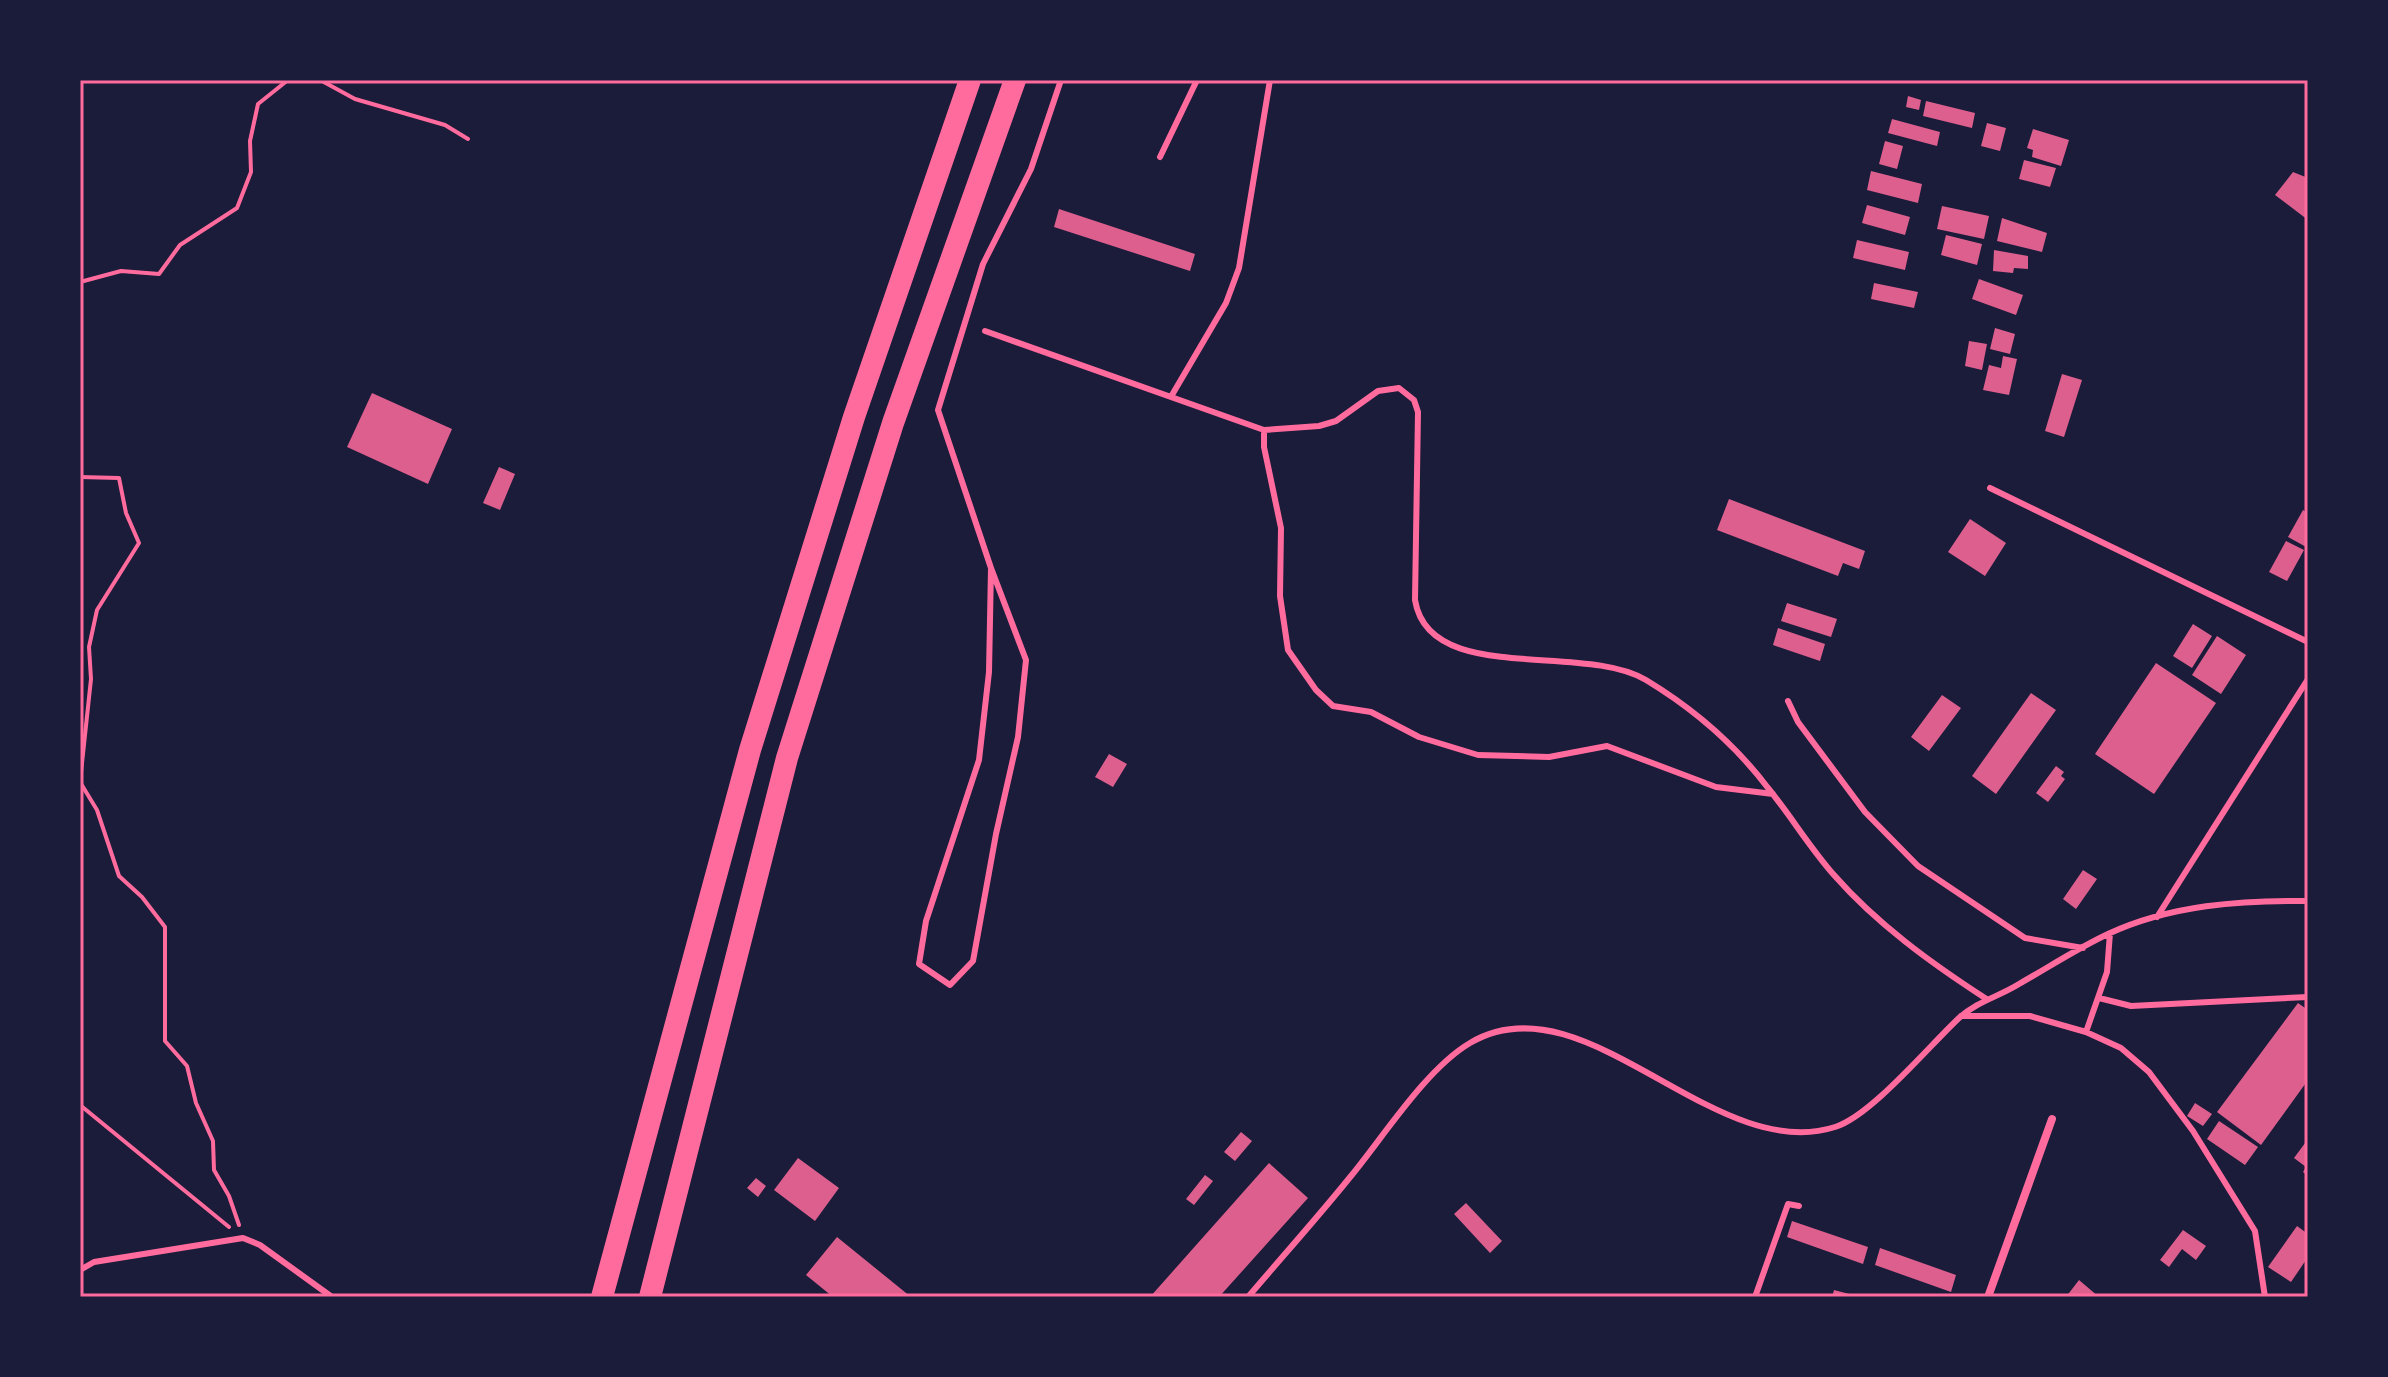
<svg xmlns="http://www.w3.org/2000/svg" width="2388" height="1377" viewBox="0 0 2388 1377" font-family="'Public Sans',sans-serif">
<rect width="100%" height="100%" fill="#1b1b3a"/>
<path fill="#dd5f8e" d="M1908,96l13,4 -2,10 -13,-3z
M1926,101l49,12 -3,15 -49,-12z
M1892,119l48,13 -3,14 -49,-13z
M1987,123l19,5 -6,23 -19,-5z
M2033,129l36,11 -8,26 -29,-9 1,-7 -6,-2z
M1885,141l18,5 -6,23 -18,-5z
M2024,160l32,8 -6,19 -31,-8z
M1871,171l51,13 -4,19 -51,-13z
M2293,172l15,6v42l-33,-25z
M1867,205l43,12 -5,18 -43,-12z
M1942,206l47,10 -5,23 -47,-10z
M1059,209l136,45 -5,17 -136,-44z
M2002,218l45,15 -5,19 -45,-11z
M1946,235l36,9 -5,21 -36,-10z
M1857,240l52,12 -4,18 -52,-12z
M1994,250l34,6v13l-14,-1 -1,5 -20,-2z
M1979,279l44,16 -7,20 -44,-16z
M1874,283l44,9 -4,16 -43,-9z
M1995,328l20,6 -5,20 -20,-5z
M1969,341l18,3 -5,26 -17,-4z
M2003,356l14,3 -8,36 -26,-5 6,-25 12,3z
M2062,374l20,6 -18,57 -19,-6z
M372,393l80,36 -24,55 -81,-37z
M499,467l16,7 -15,36 -17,-7z
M1729,499l136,52 -6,18 -16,-6 -5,13 -121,-46z
M2303,510l5,3v35l-20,-11z
M1970,519l36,24 -21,33 -37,-24z
M2286,541l18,9 -17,31 -18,-9z
M1787,603l50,16 -6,18 -50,-16z
M2193,624l19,12 -20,32 -19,-12z
M1778,628l47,16 -5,17 -47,-16z
M2217,636l29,19 -25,39 -29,-19z
M2156,663l60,40 -62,91 -59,-40z
M2031,693l25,17 -60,84 -24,-18z
M1942,695l19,13 -32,43 -18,-14z
M1109,754l18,10 -14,23 -18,-10z
M2056,766l8,6 -3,4 4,3 -17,23 -12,-9z
M2083,870l14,9 -21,30 -13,-10z
M2298,1003l10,7v70l-47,65 -44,-33z
M2195,1103l17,11 -9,12 -16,-10z
M2219,1121l39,26 -13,18 -38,-26z
M1241,1132l11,9 -17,20 -11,-9z
M2308,1139v37l-5,-4 3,-5 -12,-9z
M798,1158l41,30 -24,33 -41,-31z
M1269,1163l39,35 -89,99h-69z
M1205,1175l8,6 -19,24 -8,-6z
M756,1178l10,8 -8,11 -11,-9z
M1466,1203l36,38 -12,12 -36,-39z
M1792,1221l76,26 -5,17 -76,-27z
M2297,1226l11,8v23l-17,25 -23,-15z
M2183,1230l23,16 -10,14 -14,-11 -13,18 -9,-7z
M837,1237l74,60h-78l-27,-22z
M1880,1248l76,27 -5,17 -76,-27z
M2079,1280l20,17h-33z
M1834,1290l23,6v1h-25z"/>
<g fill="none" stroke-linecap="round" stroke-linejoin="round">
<path stroke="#ff6b9d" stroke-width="4" d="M80,282l41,-11 38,3 21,-29 57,-37 14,-36 -1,-31 8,-37 30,-24 34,1 33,18 90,26 23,14
M80,477l39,1 7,35 13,30 -42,67 -8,37 2,32 -11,103 17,28 22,66 23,21 23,30v114l22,25 9,37 17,38 1,29 15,26 10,29
M80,1105l149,122"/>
<path stroke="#ff6b9d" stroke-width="6" d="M1160,157l37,-77
M985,331l279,99 55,-4 17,-5 42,-30 21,-3 15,12 4,12 -3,188c14,86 168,42 231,80 48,29 88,63 122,108 23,28 42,60 66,87 43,49 97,88 151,123
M1172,395l54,-92 13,-35 31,-188
M1264,430v17l17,81 -1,68 8,54 28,40 17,16 38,6 48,25 59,18 71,2 58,-11 109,41 57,7
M1990,488l318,154
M991,568l35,92 -8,77 -22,97 -23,127 -23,24 -31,-21 7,-43 53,-161 10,-88 2,-104 -53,-158 45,-146 48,-95 30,-89
M1788,701l10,21 67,90 53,54 107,72 58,10
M2157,917l151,-238
M2099,998l32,8 177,-9
M1961,1016h69l56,16 35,16 28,24 44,59 62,100 10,66
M2086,1032l21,-60 3,-39
M80,1270l14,-8 149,-24 17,7 72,52
M1248,1297c34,-40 70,-80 103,-121 33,-40 75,-107 119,-133 114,-68 244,123 365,84 36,-11 94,-81 124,-109 19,-17 39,-21 60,-34 30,-17 59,-36 89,-50 62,-29 133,-34 200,-33
M1755,1297l33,-93 11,2"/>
<path stroke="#ff6b9d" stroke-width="8" d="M1988,1297l64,-178"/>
<path stroke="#ff6b9d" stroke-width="22" d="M602,1297l148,-547 104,-333 116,-337
M650,1297l137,-539 106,-335 122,-343"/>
</g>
<rect width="2388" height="1377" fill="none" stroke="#1b1b3a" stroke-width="164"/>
<rect x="82" y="82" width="2224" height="1213" fill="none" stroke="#ff6b9d" stroke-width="3"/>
</svg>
